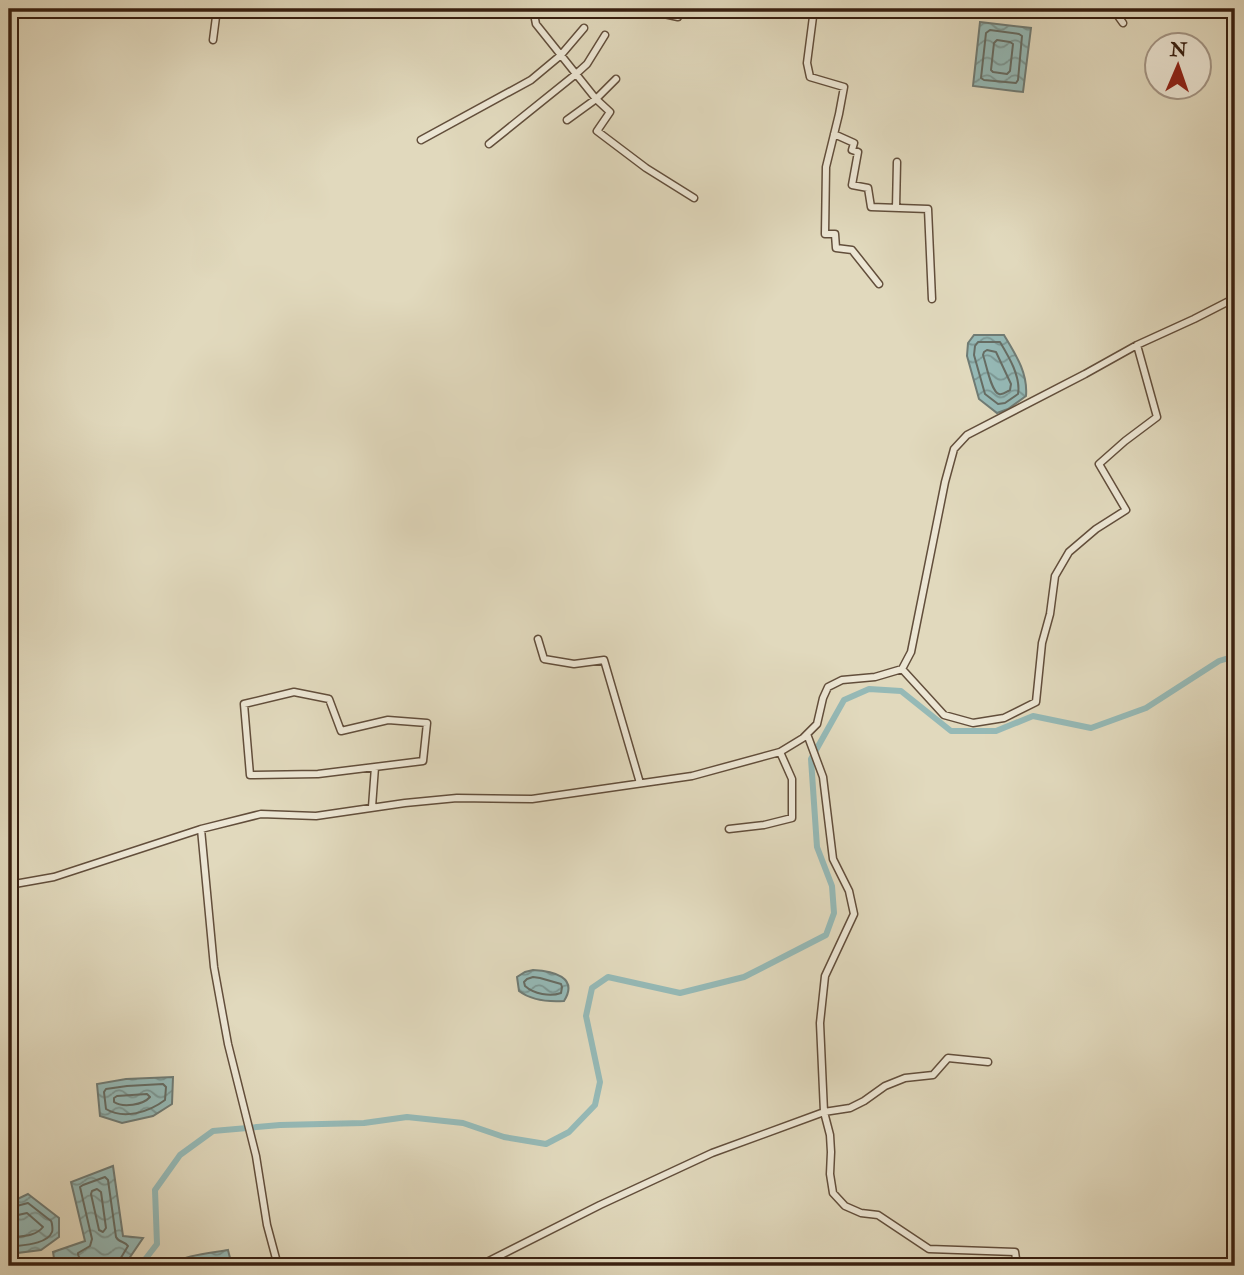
<svg xmlns="http://www.w3.org/2000/svg" width="1244" height="1275" viewBox="0 0 1244 1275" font-family="'IM FELL Double Pica',serif">
<defs>
<pattern id="water-waves" width="16" height="10" patternUnits="userSpaceOnUse" patternTransform="scale(1.75)"><rect width="16" height="10" fill="#95b9b6"/><path d="M0 5q4-4 8 0t8 0" fill="none" stroke="#7b9693"/></pattern>
</defs>
<rect width="100%" height="100%" fill="#e1d9bd"/>
<filter id="stains"><feTurbulence type="fractalNoise" baseFrequency=".00286" numOctaves="4"/><feColorMatrix values="0 0 0 0 .2 0 0 0 0 .09 0 0 0 0 .02 0 0 0 .5 -.17"/></filter>
<radialGradient id="worn" r=".72"><stop offset=".6" stop-color="#630" stop-opacity="0"/><stop offset="1" stop-color="#630" stop-opacity=".3"/></radialGradient>
<path fill="url(#water-waves)" stroke="#707b74" stroke-width="2" d="M980,22l51,6 -8,64 -50,-6z
M974,335h30c12,20 24,38 22,61l-18,13 -11,4 -18,-14 -12,-43 1,-13z
M533,970c20,1 46,7 31,31 -16,1 -32,0 -45,-10l-2,-14 8,-5z
M173,1077l-1,27 -19,12 -31,7 -22,-7 -3,-32 29,-5z
M113,1166l10,70 20,2 -17,25 -5,3h-39l-11,-6 -16,5 -2,-13 32,-11 -14,-59z
M28,1194l31,24v19l-18,13 -32,4v-48l2,-4z
M228,1250l4,16h-63c13,-11 42,-13 59,-16z"/>
<g fill="none" stroke-linecap="round" stroke-linejoin="round">
<path stroke="#666c63" stroke-width="2" d="M990,30l29,4 3,2 -4,44 -2,3 -32,-3 -3,-2 5,-45z
M997,40l13,2 3,2 -3,27 -3,3 -14,-2 -2,-2 3,-27z
M978,342h22c9,15 21,35 18,52l-13,9 -7,1 -13,-10 -11,-39 1,-9z
M987,350l9,2 15,32 -1,6c-4,2 -7,5 -11,4 -8,-2 -13,-31 -16,-39l1,-3z
M533,977l7,1 21,6 1,3 -1,6c-11,4 -27,1 -36,-7l-1,-4 3,-3z
M163,1084l3,3 -1,13c-16,12 -41,20 -59,9l-2,-17 2,-3 21,-3z
M147,1094l3,3c-7,8 -27,11 -36,5v-4l3,-2z
M97,1189l4,3 5,36 -3,4 -4,-2 -8,-36 1,-3z
M9,1208l19,-5 23,18c1,1 2,9 1,11 -5,13 -32,13 -43,15
M9,1217l18,-4 16,14c-8,10 -22,9 -34,11
M83,1266c1,-6 -6,-8 -5,-13l12,-7 2,-7 -12,-52 3,-2 22,-8 3,3 8,57c3,6 9,4 12,9l-9,15 -1,5"/>
<path stroke="#95b9b6" stroke-width="6" d="M140,1266l17,-22 -2,-54 25,-35 33,-24 67,-6 84,-2 43,-6 56,6 41,14 42,7 23,-12 26,-27 5,-23 -14,-66 6,-28 16,-11 72,16 64,-16 82,-42 8,-22 -2,-27 -15,-39 -6,-88 33,-59 25,-11 32,2 50,40h45l37,-15 58,12 55,-20 73,-47 16,-5"/>
<g stroke="#624e3b" stroke-width="9">
<path id="minor" d="M533,9l3,15 60,75 14,13 -13,19 49,37 48,30
M641,9l37,8 4,-8
M814,9l-7,54 3,14 34,10 -5,27 -13,53 -1,67h10l1,14 16,2 27,34
M1113,9l10,14
M213,40l4,-31
M567,120l29,-21 20,-20
M834,134l20,9 -2,7 6,2 -6,33 16,3 3,19 57,2 4,90
M421,140l110,-60 30,-25 23,-27
M489,144l87,-70 11,-10 18,-29
M896,208l1,-46
M538,639l6,20 30,5 30,-4 36,123
M902,669l42,46 29,8 31,-5 32,-16 6,-59 8,-29 5,-38 14,-24 27,-23 30,-19 -27,-46 26,-23 32,-24 -20,-72
M294,692l35,7 12,32 47,-11 39,3 -4,38 -105,13 -68,1 -6,-71z
M807,734l16,43 10,82 16,32 5,23 -29,62 -5,47 4,89 6,23 1,17 -1,22 3,19 12,13 16,7 17,2 51,34 86,3 2,14
M372,807l3,-40
M201,829l13,138 14,77 28,112 11,69 11,41
M729,829l35,-4 28,-7v-39l-12,-27
M9,885l45,-8 147,-48 60,-15 55,2 89,-13 52,-5 75,1 160,-23 88,-24 23,-14 14,-14 6,-26 5,-11 14,-7 33,-3 27,-8 9,-17 34,-170 9,-33 13,-14 118,-61 52,-29 57,-26 41,-21
M479,1266l121,-61 112,-52 112,-41 26,-4 14,-7 21,-15 20,-8 28,-3 15,-17 40,4"/>
</g>
<use href="#minor" stroke="#ece6d4" stroke-width="6"/>
</g>
<rect width="1244" height="1275" fill="none" stroke="#e1d9bd" stroke-width="35"/>
<rect x="10" y="10" width="1223" height="1254" fill="none" stroke="#381f10" stroke-width="3.5"/>
<rect x="18" y="18" width="1209" height="1240" fill="none" stroke="#381f10" stroke-width="2"/>
<g transform="translate(1178 66) rotate(2)"><circle r="33" fill="#ece6d4" stroke="#a49686" stroke-width="2"/>
<path d="M0-5L12 26L0 18L-12 26Z" fill="#8f2418"/>
<text y="-10" font-size="19" font-weight="bold" text-anchor="middle" fill="#381f10">N</text>
</g>
<rect width="100%" height="100%" filter="url(#stains)"/>
<rect width="100%" height="100%" fill="url(#worn)"/>
</svg>
